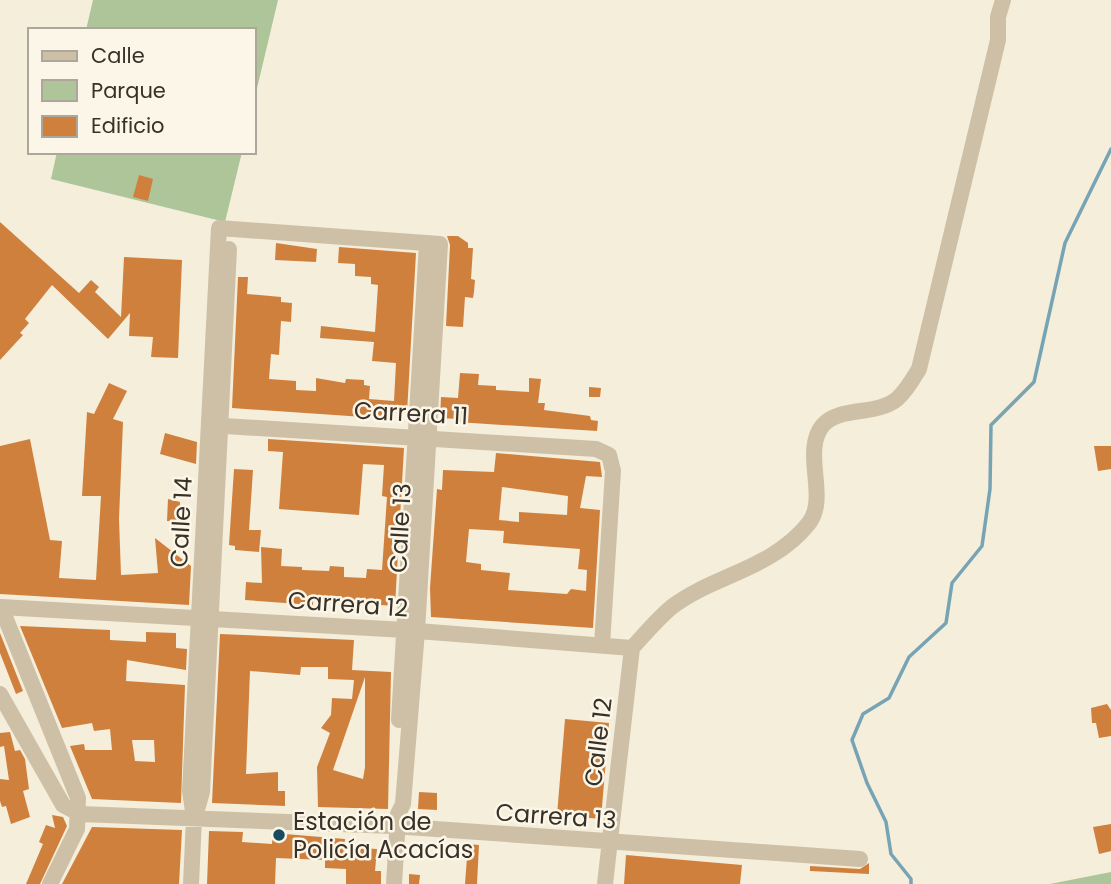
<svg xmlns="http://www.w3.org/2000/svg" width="1111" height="884" viewBox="0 0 1111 884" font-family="Poppins,sans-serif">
<rect width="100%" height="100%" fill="#f4eedb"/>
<path fill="#adc599" d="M93,0h185l-24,101v-71h-168z
M57,152h185l-17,70 -174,-43z
M1111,872v12h-61z"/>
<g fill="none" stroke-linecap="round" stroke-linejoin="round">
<path stroke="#77a4b4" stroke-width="3.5" d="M911,884v-5l-20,-25 -5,-32 -19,-39 -15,-43 11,-26 26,-16 20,-41 37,-34 6,-40 30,-37 8,-57 1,-64 43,-43 31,-139 46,-94"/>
</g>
<path fill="#d0803d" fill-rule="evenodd" d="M139,175l14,4 -5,22 -15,-4z
M0,222l79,71 12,-13 8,7 -4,5 26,25 3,-60 58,3 -4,98 -27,-1 2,-20 -24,-1 1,-23 -22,26 -56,-54 -27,34 4,4 -9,10 3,2 -23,25z
M447,236h11l10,7v5h5l-2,31 4,1 -1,12 -1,6 -8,-1 -2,30 -17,-1 4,-81z
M276,243l41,6 -1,13 -41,-2z
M339,247l77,6 -9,160 -13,-1 -1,7 -161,-11 6,-131h10l-1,17 34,3v5l11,1 -1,19 -10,-1 -2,34 -8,-1 -2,25 27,2v9l20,1v-13l29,5 1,-4 18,1v5l6,1 -1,13 25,2 2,-38 -24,-2 2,-19 -54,-4 1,-12 54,6 3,-47 -7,-1v-7l-16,-1v-12l-17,-1z
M460,373l19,1 -1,11 18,1v4l33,2v-14l12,1 -3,24h7l-1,7 46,6 1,4 7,1 -1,10 -140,-9v-3l-17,-1 1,-21 17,1z
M109,383l18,8 -14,28 10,3 -4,97 2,56 37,-2 -3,-35 36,28 -2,39 -189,-11v-148l30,-7 20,101 12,1 -3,37 37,2 5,-84h-19l5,-84 7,2z
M589,387l12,1 -1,9h-11z
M165,433l32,9 -1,22 -36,-10z
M268,439l136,9 -9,158 -56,-4 -26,-1v4l-68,-5 1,-18 16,1 -1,-36 21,2 -1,17 21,1v3l27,1 1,-5 14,1v10l22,1 1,-9 15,1 5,-73 -5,-1 2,-31 -21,-1 -4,51 -80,-6 4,-57 -15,-1z
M1094,446h17v23l-13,2z
M496,453l104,9 2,15 -16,-1 -6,32 20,2 -7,118 -162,-11 -1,-29 7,-99 5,1 1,-20 51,2zM502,487l66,9 -1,19 -48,-3v10l-20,-2zM469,529l35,2 -1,12 77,6 -2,20 9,1 -1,21 -15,-2 -4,5 -59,-4 2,-17 -29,-3v-6l-15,-2z
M234,469l19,1 -4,60h12l-2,22 -24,-2v-4l-6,-1z
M168,499l12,3v20l-13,-1z
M20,626l90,4v10l36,2v-10l30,1v15l11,1 -1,21 -59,-10 -1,21 59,4 -4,118 -89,-4 -22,-53 14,-2 1,6h27l-2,-21 -16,2 -2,-8 -30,5zM132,740h22l1,22 -20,-1z
M0,633l23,58 -7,3 -16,-41z
M220,634l134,6 -2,30 39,2 -3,137 -70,-2 -1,-40 13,-34 -9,-5 10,-13 1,-17 20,1 2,-19 -26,-1v-12h-27l-1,8 -50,-4 -4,103 32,-2v19h7v15l-73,-3zM365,677v90l-2,12 -30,-9z
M1107,704l4,6v26l-12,2 -3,-15h-4l-1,-15z
M565,719l44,4 -8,96 -44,-4z
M10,732l5,19 5,-1 5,9 4,30 -6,2 7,26 -19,7 -5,-18 -4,1 -2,-6v-22l9,1 -5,-34 -4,1v-14z
M419,792l18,1v17l-19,-1z
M52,815l11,2 4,9 -27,58h-14l17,-40 -4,-2 7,-17 9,3z
M1111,824v27l-12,3 -6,-27z
M92,827l90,3 -3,54h-117z
M209,831l34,1 -1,10 30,2 1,-11 72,6 -1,8 33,2 -2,22h6v13h-35v-15l-21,-1v-8l-49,-2 -1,26h-68z
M468,844l11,1 -2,39h-12z
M626,855l116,10 -2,19h-116z
M869,863v11l-59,-3v-5l50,3z
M409,874l11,1 -1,9h-10z"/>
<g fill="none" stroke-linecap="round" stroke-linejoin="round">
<path stroke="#cdc0a6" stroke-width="16" d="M209,425l387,24 13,6 4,16 -11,174
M0,694l63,111 17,9 313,12 467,33
M399,720l28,-476
M196,813l6,-21 27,-543
M50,884l27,-55 1,-31 -77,-191 404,23 227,18c13,-14 26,-30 41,-42 41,-31 100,-37 136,-83 20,-26 -8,-72 14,-98 17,-19 53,-9 74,-26 9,-8 16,-20 22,-30l79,-329v-23l5,-17
M191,884l3,-66 -4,-27 29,-563 221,16 -23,387 -14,173 -5,10
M394,884l4,-66
M605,884l27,-236"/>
</g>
<circle fill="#194b5e" stroke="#fbf6e8" stroke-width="2.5" cx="279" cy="835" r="7"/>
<g text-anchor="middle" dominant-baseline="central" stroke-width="5" stroke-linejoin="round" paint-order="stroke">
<g font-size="24" fill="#393127" stroke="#fbf6e8">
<text transform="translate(411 413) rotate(3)">Carrera 11</text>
<text transform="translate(181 522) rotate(-87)">Calle 14</text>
<text transform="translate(400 528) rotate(-87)">Calle 13</text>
<text transform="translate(348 604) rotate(4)">Carrera 12</text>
<text transform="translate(598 742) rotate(-83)">Calle 12</text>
<text transform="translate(556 816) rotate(4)">Carrera 13</text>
</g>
<g font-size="24" fill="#393127" stroke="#fbf6e8" text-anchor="start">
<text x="293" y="821">Estación de<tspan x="293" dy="28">Policía Acacías</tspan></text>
</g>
</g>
<rect x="28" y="28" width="228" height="126" fill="#fbf6e8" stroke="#ada79b" stroke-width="2"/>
<rect x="42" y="51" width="35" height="10" fill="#cdc0a6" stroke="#ada79b" stroke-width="2"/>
<text x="91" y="63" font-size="21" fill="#393127">Calle</text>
<rect x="42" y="80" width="35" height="21" fill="#adc599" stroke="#ada79b" stroke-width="2"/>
<text x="91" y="98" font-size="21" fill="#393127">Parque</text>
<rect x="42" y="116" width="35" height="21" fill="#d0803d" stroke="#ada79b" stroke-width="2"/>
<text x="91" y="133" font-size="21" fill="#393127">Edificio</text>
</svg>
